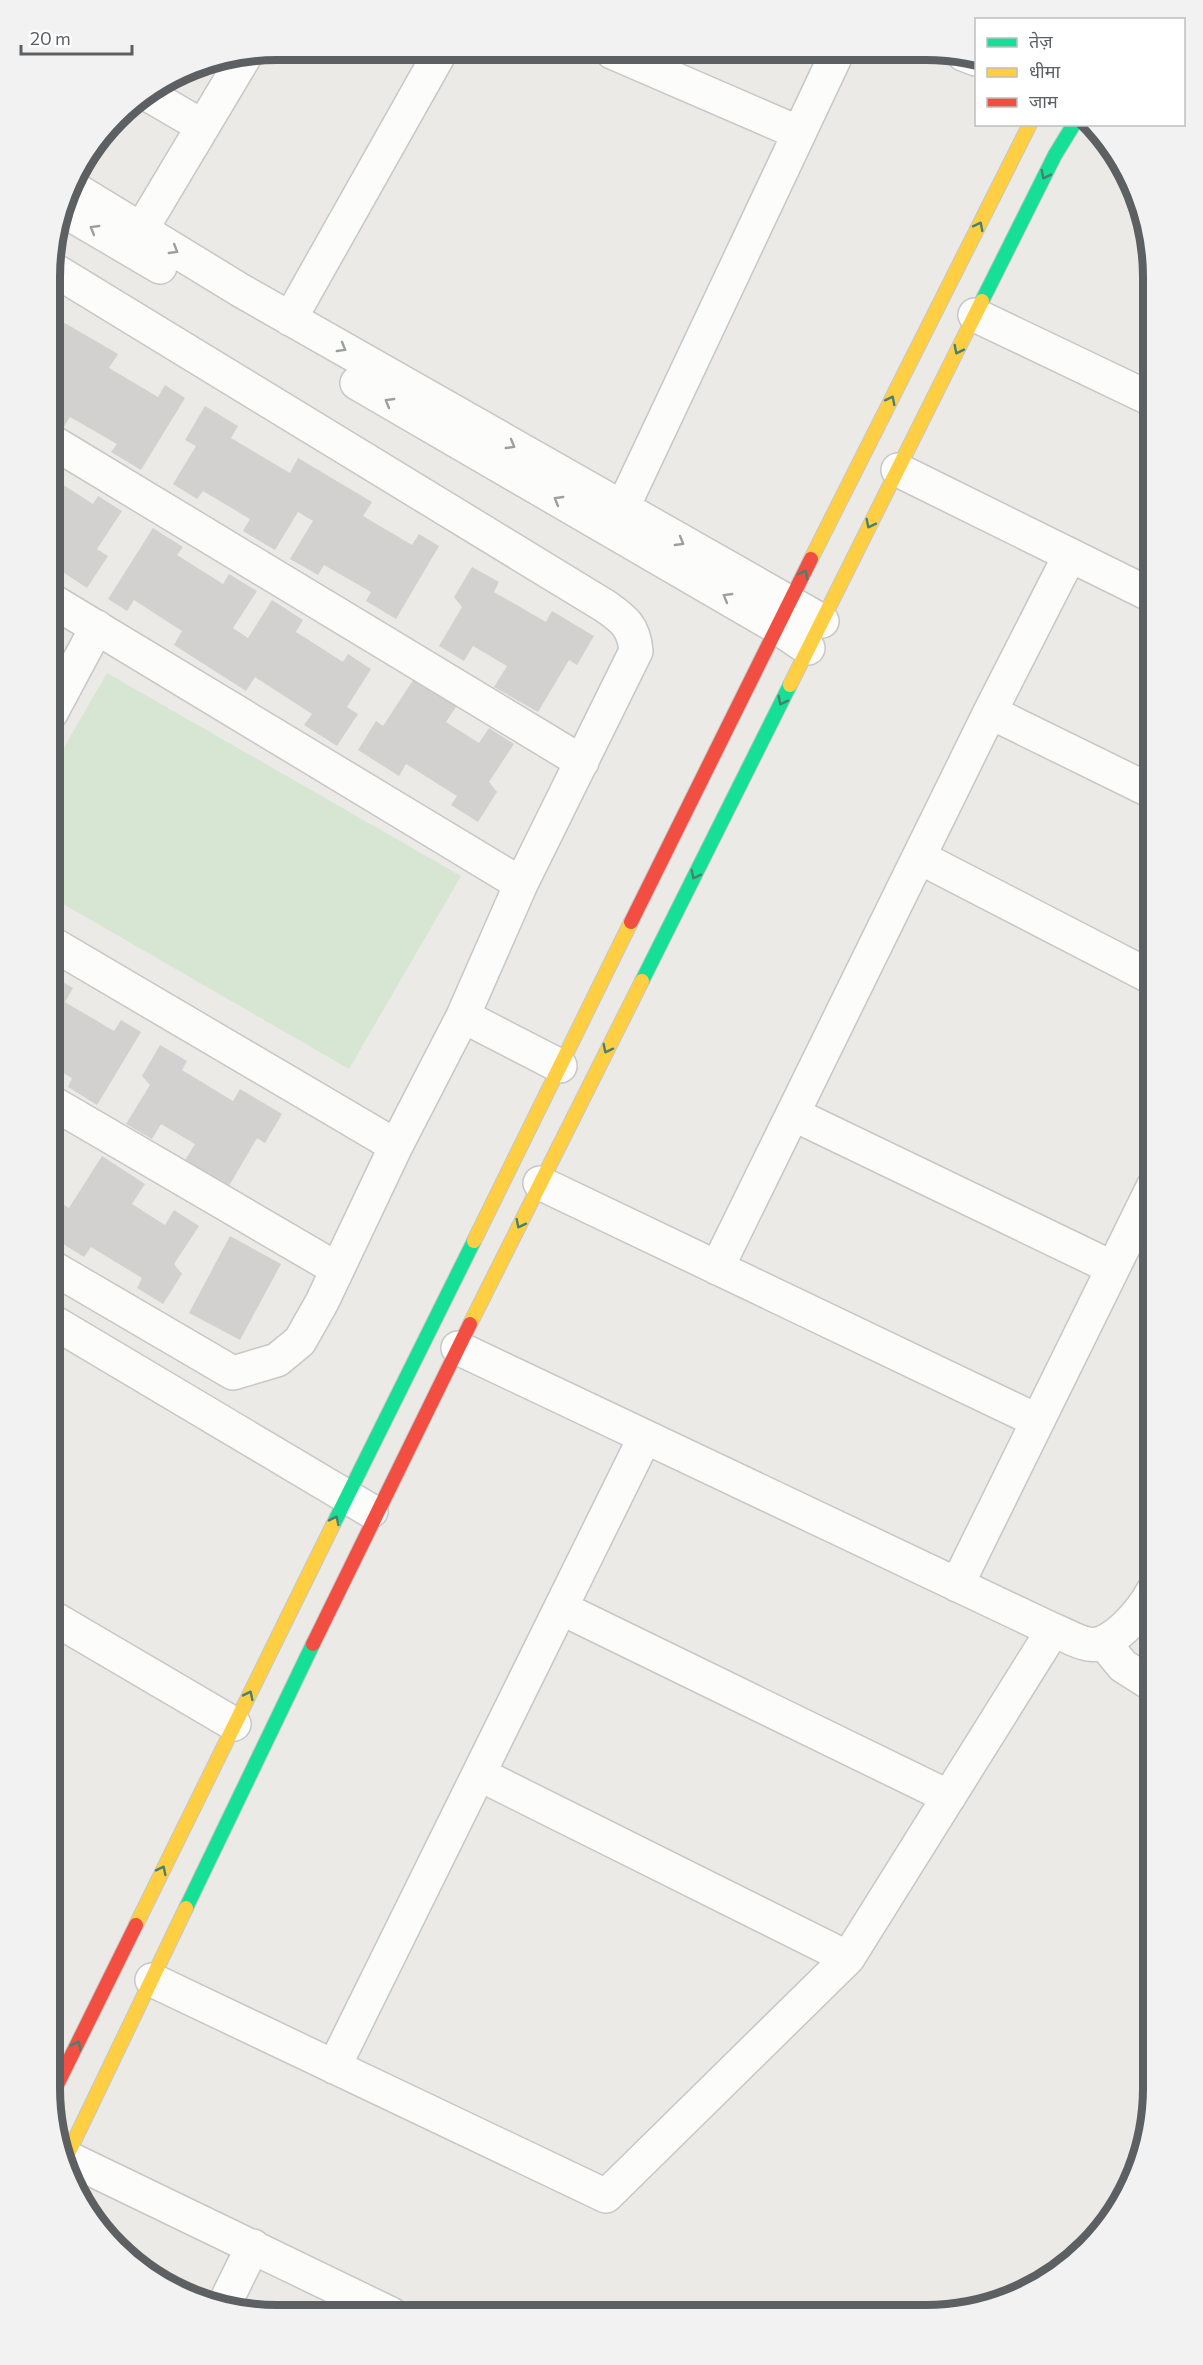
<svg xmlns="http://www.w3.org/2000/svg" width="1203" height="2365" viewBox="0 0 1203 2365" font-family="Commissioner,'Noto Sans Devanagari',sans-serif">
<rect width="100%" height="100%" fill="#ebeae6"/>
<path fill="#d6e6d3" d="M107,673l354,203 -112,193 -298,-172v-127z"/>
<path fill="#d2d1cf" d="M51,315l67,39 -9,14 49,29 7,-12 20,13 -44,72 -30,-18 6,-8 -47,-27 -6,10 -13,-8v-35l8,-12 -8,-4z
M205,406l33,20 -7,12 59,35 8,-15 74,44 -9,14 49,29 7,-11 20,12 -43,73 -30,-18 5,-9 -47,-27 -6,10 -28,-16 23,-38 -15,-9 -23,38 -32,-19 7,-12 -47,-28 -6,8 -24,-15 23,-38 -11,-6z
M51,477l42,27 5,-8 24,15 -25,38 11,7 -21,32 -32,-21 7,-11 -11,-7z
M153,528l30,19 -6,8 46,29 6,-10 28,17 -24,37 15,10 24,-38 31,20 -7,12 47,30 5,-8 23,15 -24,38 11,7 -21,32 -33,-21 8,-11 -57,-37 -9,14 -72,-46 8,-14 -48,-31 -7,11 -19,-12z
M472,567l27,15 -5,10 52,30 6,-11 42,25 -17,29 -8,-5 -31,52 -44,-25 13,-21 -34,-20 -9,15 -25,-15 23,-39 -8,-10z
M417,674l43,27 -14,21 33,21 10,-15 25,16 -25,38 8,10 -19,30 -27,-17 6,-9 -51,-32 -7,12 -41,-26 18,-29 7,5z
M51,975l22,13 -8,14 49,29 7,-11 20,12 -44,73 -29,-18 4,-9 -21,-12z
M160,1045l27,16 -5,9 51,31 7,-12 42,25 -17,29 -8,-5 -31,53 -44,-26 13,-21 -34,-20 -9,15 -26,-15 24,-39 -8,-9z
M50,1137l14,9 -14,22z
M102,1156l43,28 -13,20 33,21 9,-15 25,16 -25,38 8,10 -19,30 -26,-16 5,-10 -51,-31 -7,10 -34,-21v-15l11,-18 8,5z
M230,1236l51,28 -41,76 -51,-27z"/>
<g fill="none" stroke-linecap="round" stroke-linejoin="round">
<g stroke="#c7c7c7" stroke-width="36">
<path id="street" d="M612,52l187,81
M963,54l13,5
M147,94l55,32
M70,186l170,104 582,331
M63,210l97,57
M141,230l104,-174
M975,315l178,85
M290,319l151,-268
M357,383l420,244 31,21
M51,441l531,321
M898,470l255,126
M622,509l215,-456
M1070,555l-80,157 163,80
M51,600l470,284
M51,713l46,-86
M919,857l234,121
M51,943l345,203
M463,1016l97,50
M51,1102l286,167
M793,1114l320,154
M540,1183l498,238
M50,1266l183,107 44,-13 23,-19 22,-39 74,-156 67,-130 58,-132 115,-233c-2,-24 -12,-32 -31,-45l-554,-338
M717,1268l273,-556
M50,1320l321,191
M957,1585l196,-398
M561,1608l388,189
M50,1616l184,108
M1053,1630c11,4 23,12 35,14 24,5 55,-34 65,-53
M1104,1643l19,23 30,19
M479,1774l369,184
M152,1980l454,216 242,-238 205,-328 -595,-282
M334,2067l311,-630
M66,2157l325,157
M223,2307l30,-61"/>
</g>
<g stroke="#c6c7c7" stroke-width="16">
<path id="fast" d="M982,301l73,-146 19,-31
M642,981l148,-296
M333,1525l141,-284
M186,1908l127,-264"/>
</g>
<g stroke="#c6c7c7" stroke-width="16">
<path id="slow" d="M811,559l219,-435
M790,685l192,-384
M474,1241l157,-319
M470,1324l172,-343
M136,1925l197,-400
M63,2164l123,-256"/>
</g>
<g stroke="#c6c7c7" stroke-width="16">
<path id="jam" d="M631,922l180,-363
M313,1644l157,-320
M51,2097l85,-172"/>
</g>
<use href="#street" stroke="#fcfcfb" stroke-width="33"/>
<use href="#fast" stroke="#16e098" stroke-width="14"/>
<use href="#slow" stroke="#ffcf43" stroke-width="14"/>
<use href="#jam" stroke="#f24e42" stroke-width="14"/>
</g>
<defs><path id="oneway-chevron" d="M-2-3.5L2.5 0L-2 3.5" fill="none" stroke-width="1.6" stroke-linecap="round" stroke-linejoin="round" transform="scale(1.5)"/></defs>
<g stroke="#4a8070">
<use href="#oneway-chevron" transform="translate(1045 175) rotate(117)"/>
<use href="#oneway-chevron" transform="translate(979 226) rotate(-63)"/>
<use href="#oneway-chevron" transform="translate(958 350) rotate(117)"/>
<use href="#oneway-chevron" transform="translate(891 400) rotate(-63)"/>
<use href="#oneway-chevron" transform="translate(870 524) rotate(117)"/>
<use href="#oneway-chevron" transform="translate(804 574) rotate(-63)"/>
<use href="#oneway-chevron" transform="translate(782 701) rotate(117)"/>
<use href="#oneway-chevron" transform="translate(695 875) rotate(117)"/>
<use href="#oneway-chevron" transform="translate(607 1049) rotate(117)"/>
<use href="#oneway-chevron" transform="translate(520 1224) rotate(117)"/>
<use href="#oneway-chevron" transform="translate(335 1520) rotate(-64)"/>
<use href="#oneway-chevron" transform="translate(249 1695) rotate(-64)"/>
<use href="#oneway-chevron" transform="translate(162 1870) rotate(-64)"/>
<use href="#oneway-chevron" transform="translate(77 2045) rotate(-64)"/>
</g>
<g stroke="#9c9ea0">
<use href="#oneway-chevron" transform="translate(94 229) rotate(-150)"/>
<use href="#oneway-chevron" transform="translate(174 250) rotate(31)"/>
<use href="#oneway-chevron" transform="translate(342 348) rotate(30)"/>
<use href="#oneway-chevron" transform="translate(389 402) rotate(-150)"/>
<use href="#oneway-chevron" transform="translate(511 445) rotate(30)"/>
<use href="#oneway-chevron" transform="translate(558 500) rotate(-150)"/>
<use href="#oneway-chevron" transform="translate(680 542) rotate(30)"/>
<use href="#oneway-chevron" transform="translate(727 597) rotate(-150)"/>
</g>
<path d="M0 0H1203V2365H0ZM277 60H926A217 217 0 0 1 1143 277V2088A217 217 0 0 1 926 2305H277A217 217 0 0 1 60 2088V277A217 217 0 0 1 277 60Z" fill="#f2f2f3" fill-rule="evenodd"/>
<path fill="none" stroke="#5c6063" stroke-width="8" d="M277 60H926A217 217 0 0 1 1143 277V2088A217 217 0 0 1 926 2305H277A217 217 0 0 1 60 2088V277A217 217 0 0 1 277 60Z"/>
<rect x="975" y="18" width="210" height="108" fill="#ffffff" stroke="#bebfc1" stroke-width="1.5"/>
<rect x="987" y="38" width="30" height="9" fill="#16e098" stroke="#bebfc1" stroke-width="1.5"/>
<text x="1029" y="48" font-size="18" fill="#5c6063">तेज़</text>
<rect x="987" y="68" width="30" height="9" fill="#ffcf43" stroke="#bebfc1" stroke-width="1.5"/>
<text x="1029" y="78" font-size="18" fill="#5c6063">धीमा</text>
<rect x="987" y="98" width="30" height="9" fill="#f24e42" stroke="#bebfc1" stroke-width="1.5"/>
<text x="1029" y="108" font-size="18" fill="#5c6063">जाम</text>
<path d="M21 45v9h111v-9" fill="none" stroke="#5c6063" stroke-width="3"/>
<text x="30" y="45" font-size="18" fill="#5c6063" stroke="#ffffff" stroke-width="4.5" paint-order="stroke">20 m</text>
</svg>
